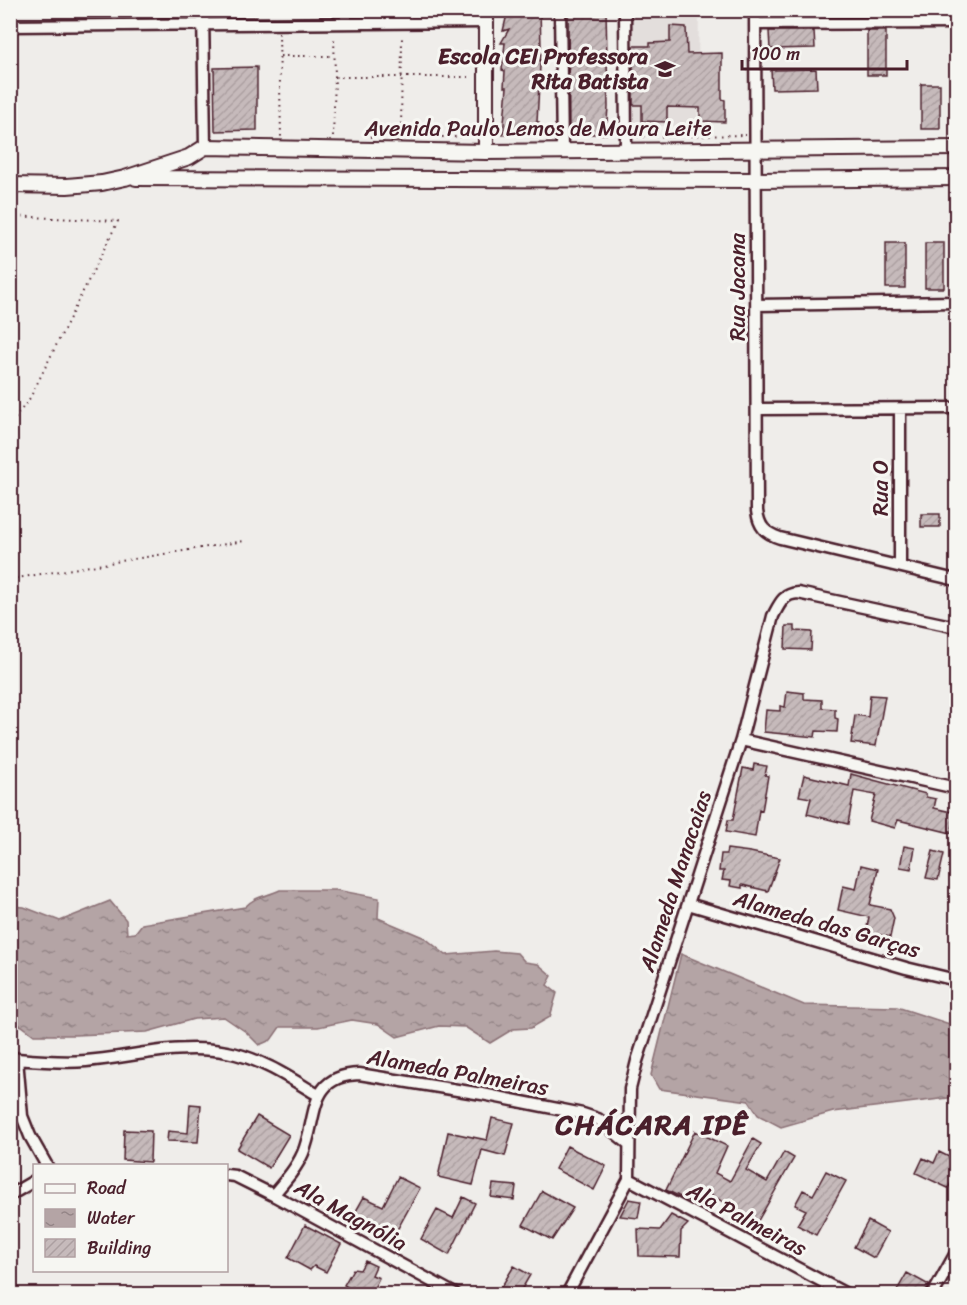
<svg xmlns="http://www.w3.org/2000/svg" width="967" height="1305" viewBox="0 0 967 1305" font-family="Sriracha,sans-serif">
<defs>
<pattern id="water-ripples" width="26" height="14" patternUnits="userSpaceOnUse" patternTransform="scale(1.5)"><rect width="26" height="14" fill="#b4a4a5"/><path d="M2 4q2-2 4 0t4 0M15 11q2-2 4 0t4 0" fill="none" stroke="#948587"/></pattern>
<pattern id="building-hatch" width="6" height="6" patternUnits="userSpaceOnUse" patternTransform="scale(1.5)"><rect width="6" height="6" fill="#c6babb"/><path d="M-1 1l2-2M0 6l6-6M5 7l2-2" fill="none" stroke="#ac9fa1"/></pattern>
</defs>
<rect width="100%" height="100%" fill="#efedea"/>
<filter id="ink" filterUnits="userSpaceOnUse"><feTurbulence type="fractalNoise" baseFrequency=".0167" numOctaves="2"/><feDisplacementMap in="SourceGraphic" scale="12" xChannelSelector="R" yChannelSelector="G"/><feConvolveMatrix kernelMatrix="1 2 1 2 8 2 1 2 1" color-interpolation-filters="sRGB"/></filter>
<g filter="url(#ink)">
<path fill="#e3dedc" d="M632,12h67l-2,114h-66z"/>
<path fill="url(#water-ripples)" stroke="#8a6f74" stroke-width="1.5" d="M280,890h56l43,8 -1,20 47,20 21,17 48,-4 23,2 8,9 13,2 14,12 -5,9 10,8 -7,24 -19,11 -18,1 -23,14 -25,-16 -26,-1 -42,11 -19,-13 -26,-4 -34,7h-38l-9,13 -12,5 -13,-13 -22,-15 -30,2 -47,13 -72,3h-41l-12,-9 -11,-5v-115l13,1 36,14 50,-20 16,19 1,14 8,-1 7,-9 103,-17c11,-12 21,-10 35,-17z
M681,954l123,51 93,2 59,19v71l-123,15 -52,15 -23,-12 -9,-14 -90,-12 -8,-14z"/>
<path fill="url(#building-hatch)" stroke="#4a1f2b" stroke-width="1.5" d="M508,10h32l1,37 -4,75h2v13h-12v-2l-24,2 4,-48h-3l1,-16 -3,-1 3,-27h-4l8,-14 -6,2z
M568,10h38l2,97 -2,27h-37z
M670,26l16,1 1,27 35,-1v46l3,1v22l-25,-1v-13l-33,-1v15l-25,-1v-16h-9v-59h17v-3l20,-1z
M769,31h45l1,17 -45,1z
M867,31h19v44h-19z
M257,67v63l-42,1 -1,-63z
M816,69l1,19 -45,1 -1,-19z
M921,84h19v45h-19z
M886,243h19v45h-19z
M925,243h19v45h-19z
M921,514h19v13h-19z
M786,626h9v5l17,1 -1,18 -26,-1z
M787,691l17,2v6l18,1v8l13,1v9l3,1 -1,13 -21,-1 -1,6 -51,-5 2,-22 14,1v-5l5,1z
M870,695l15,1 -9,50 -25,-3 4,-28 13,2z
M754,764l13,2 -2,9 3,1 -6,35 -3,-1 -4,27 -29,-5 2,-12h5l10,-52 10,2z
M851,774l75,20v3l10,2 -2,9 22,5 -5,20 -53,-13 -3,8 -26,-7 7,-26 -22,-4 -6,33 -41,-10 4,-16 -12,-2 5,-21 45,11z
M904,846l11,2 -4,21 -11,-2z
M727,849l23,3 30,6 -12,33 -26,-6v3l-12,-2 1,-5 -9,-1 2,-9h-5l2,-17h5z
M933,851l11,3 -6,26 -12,-2z
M861,865l17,4 -8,36 20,4 4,9 -4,19 -24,-5 3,-15 -31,-7 5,-24 13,3z
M190,1104l11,1 -3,37 -31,-1 1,-10 20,2z
M257,1116l32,19 -20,33 -32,-19z
M492,1118l22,5 -9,33 -23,-6 -9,35 -35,-8 10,-45 39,8z
M124,1130l27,1 -1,31 -27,-2z
M695,1131l32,15 -12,27 15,8 23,-42 8,5 -15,26 21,12 17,-30 10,6 -38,66 -27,-16 2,-2 -26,-14 -6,14 -33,-16z
M567,1146l39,20 -12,24 -39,-21z
M939,1152l18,9v14l-9,13 -32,-15 7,-15 11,5z
M826,1171l20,10 -30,54 -19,-10 9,-15 -11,-5 8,-15 10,5z
M398,1177l22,11 -29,53 -40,-21 13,-23 19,9z
M493,1184l23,2 -2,14 -23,-3z
M542,1191l31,17 -21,32 -29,-15z
M463,1197l12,6 -26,52 -28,-16 16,-29 16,8z
M629,1199l12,2 -3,17 -18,-2z
M671,1215l17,9 -7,7 -1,26 -41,-1 -1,-27 22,1z
M868,1221l20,11 -14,26 -20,-11z
M305,1225l36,19 -15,28 -12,-6 -4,4 -22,-12z
M365,1261l11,5 -4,9 7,3 -8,16h-23l3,-5 -7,-4 9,-16 7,1z
M514,1266l16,9 -11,19h-22z
M907,1273l22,12 -5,9h-29z"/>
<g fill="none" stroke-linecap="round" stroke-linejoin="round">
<g stroke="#4a1f2b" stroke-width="15">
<path id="minor" d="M203,10l2,137
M346,10v13
M560,10l2,140
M625,10l1,139
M755,10l2,501c2,16 8,22 23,27l176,42
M755,24l201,-1
M10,26l476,-4
M757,305l199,-3
M758,409l198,-1
M900,566v-157
M741,740l215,48
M688,904l218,64 50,12
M11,1056l6,3 5,57 8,20 17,30
M17,1059c23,2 46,4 69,2 46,-4 94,-18 141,-9 33,6 63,26 91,43
M226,1175l9,1 38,19 182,99
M629,1179l217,115
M10,1195l24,-14
M273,1195c11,-13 23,-26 30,-42 15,-36 4,-77 56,-79l123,20 101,20 15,5 31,25
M567,1294l62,-115 1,-90 7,-28 104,-321 32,-124c7,-13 10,-22 25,-23l158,34
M933,1294l23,-41"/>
</g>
<g stroke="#4a1f2b" stroke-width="18">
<path id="tertiary" d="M486,10v142
M136,178l621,2 199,-2
M10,185l57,1 35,-3 23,-5 64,-21 16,-10 281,5 470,-4"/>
</g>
<path stroke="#4a1f2b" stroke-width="2" stroke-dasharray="1.5 4.5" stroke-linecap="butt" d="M279,33l2,104
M280,56h54
M335,77h138
M401,136l1,-102
M333,137l2,-60 -1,-42
M370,137h106
M637,137l109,-2
M10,216l108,5 -88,177 -20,27
M10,577l7,1 227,-37"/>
<use href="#minor" stroke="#f6f6f2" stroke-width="10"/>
<use href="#tertiary" stroke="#f6f6f2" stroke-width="14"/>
</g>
</g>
<defs>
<g id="school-bare" transform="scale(1.62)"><path d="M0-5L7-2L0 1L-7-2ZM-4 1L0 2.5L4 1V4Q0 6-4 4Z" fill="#4a1f2b" stroke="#f6f6f2" stroke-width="2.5" paint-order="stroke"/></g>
</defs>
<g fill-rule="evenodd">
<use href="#school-bare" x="665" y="69"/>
</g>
<g text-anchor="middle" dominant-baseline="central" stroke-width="6" stroke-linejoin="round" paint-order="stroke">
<g font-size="22" font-weight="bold" fill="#4a1f2b" stroke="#f6f6f2" text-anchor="end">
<text x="648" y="56">Escola CEI Professora<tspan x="648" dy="25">Rita Batista</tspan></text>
</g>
<g font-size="22" fill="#4a1f2b" stroke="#f6f6f2">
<text x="538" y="128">Avenida Paulo Lemos de Moura Leite</text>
<text transform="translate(737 287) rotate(-90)">Rua Jacana</text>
<text transform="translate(880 488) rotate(-90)">Rua O</text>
<text transform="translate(675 881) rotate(-72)">Alameda Manacaias</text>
<text transform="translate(827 924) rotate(16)">Alameda das Garças</text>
<text transform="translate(458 1072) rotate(10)">Alameda Palmeiras</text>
<text transform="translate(351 1215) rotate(29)">Ala Magnólia</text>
<text transform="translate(747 1219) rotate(28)">Ala Palmeiras</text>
</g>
<g font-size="28" font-weight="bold" letter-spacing="1.5" fill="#4a1f2b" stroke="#f6f6f2">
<text x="652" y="1124">CHÁCARA IPÊ</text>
</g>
</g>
<rect width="967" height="1305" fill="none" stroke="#f6f6f2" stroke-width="36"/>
<rect x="18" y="18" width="931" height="1269" fill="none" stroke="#4a1f2b" stroke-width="2" filter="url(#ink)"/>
<rect x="33" y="1164" width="195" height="108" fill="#f6f6f2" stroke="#b1a0a2" stroke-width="1.5"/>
<rect x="45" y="1184" width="30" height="9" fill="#f6f6f2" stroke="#b1a0a2" stroke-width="1.5"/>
<text x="87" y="1194" font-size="18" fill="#4a1f2b">Road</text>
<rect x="45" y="1209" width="30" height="18" fill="url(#water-ripples)" stroke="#b1a0a2" stroke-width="1.5"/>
<text x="87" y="1224" font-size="18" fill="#4a1f2b">Water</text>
<rect x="45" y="1239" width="30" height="18" fill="url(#building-hatch)" stroke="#b1a0a2" stroke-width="1.5"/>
<text x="87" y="1254" font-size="18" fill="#4a1f2b">Building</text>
<path d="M742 60v9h165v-9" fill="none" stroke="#4a1f2b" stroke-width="3"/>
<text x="751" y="60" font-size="18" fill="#4a1f2b" stroke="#f6f6f2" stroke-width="4.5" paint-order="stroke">100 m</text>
</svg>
